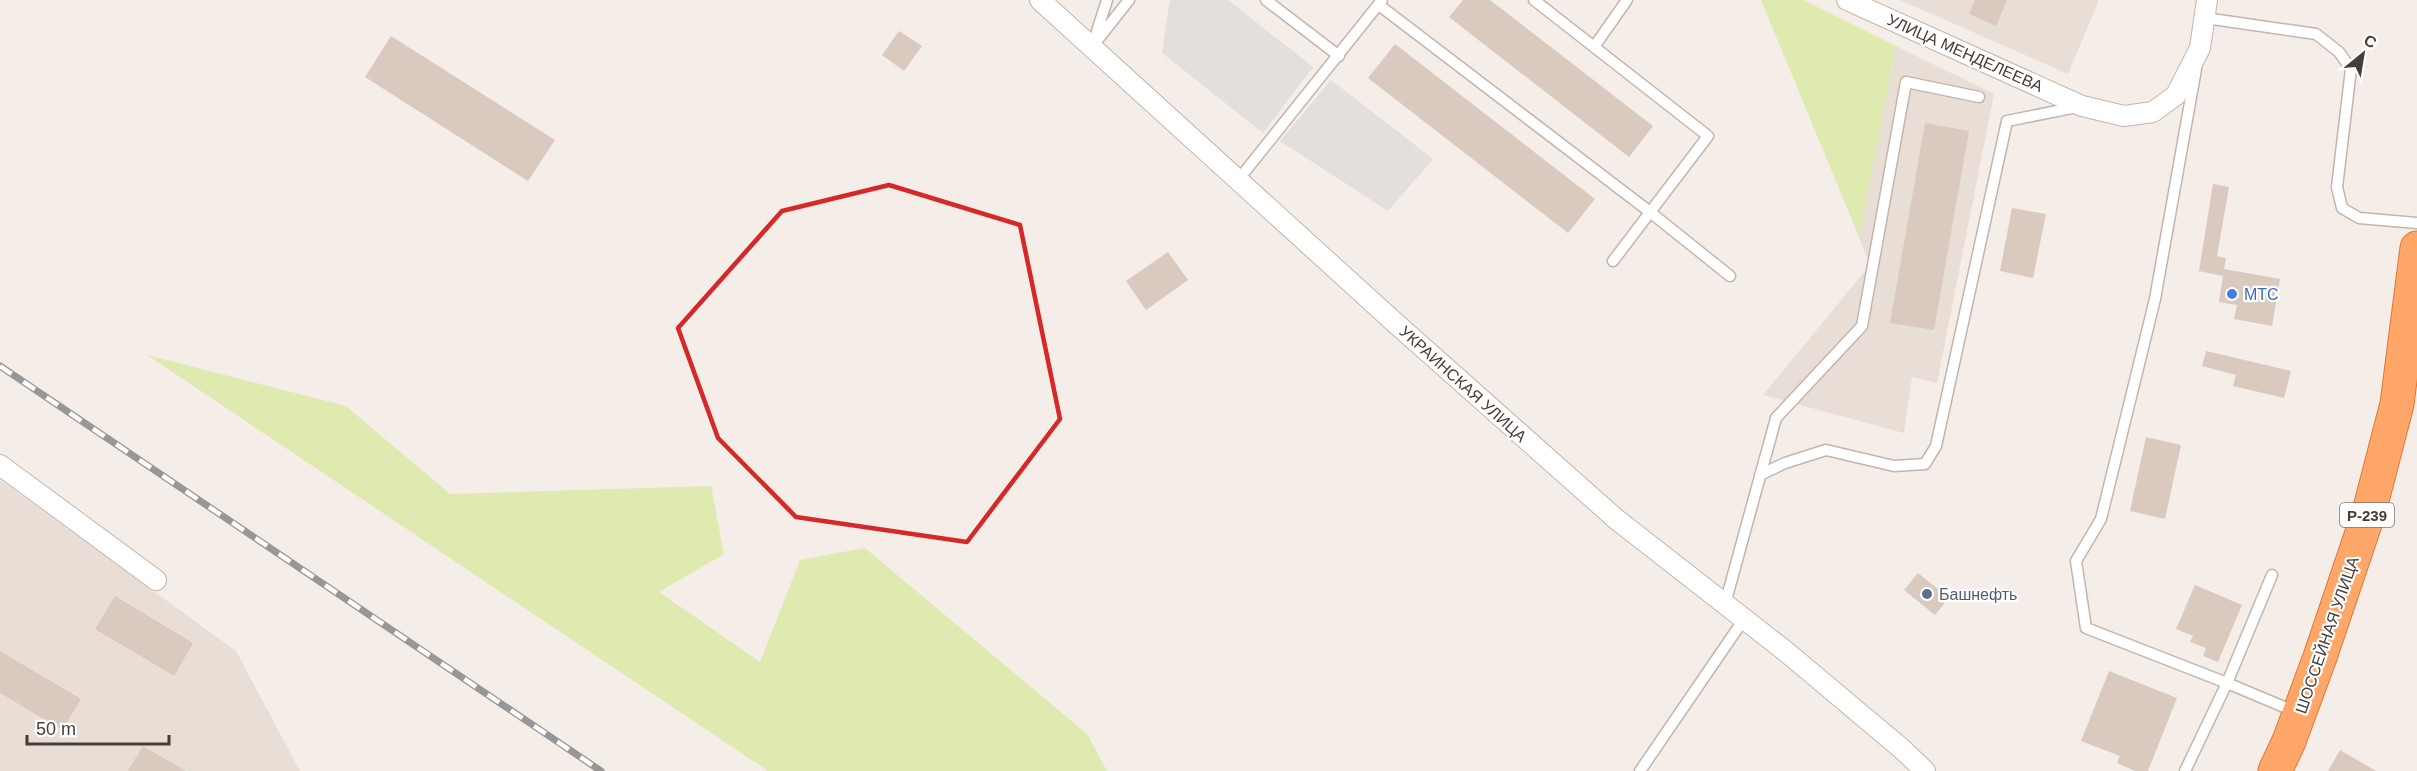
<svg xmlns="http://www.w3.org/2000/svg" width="2417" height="771" viewBox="0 0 2417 771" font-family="Arial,sans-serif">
<rect width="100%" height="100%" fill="#f4ede8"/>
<path fill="#e9ded5" d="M1900,0h199l-31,74z
M1896,46l98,48 -57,289 -25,-6 -8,56 -141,-38 107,-130 -11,-28z
M0,480l236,171 64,120h-300z"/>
<path fill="#deeaaf" d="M1761,0h42l93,46 -37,191z
M147,355l199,51 104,88 261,-8 13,68 -65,38 101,70 40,-102 65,-12 222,186 20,37h-339z"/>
<path fill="#e2dfdd" d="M1170,0h58l85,67 -50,66 -101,-80z
M1331,80l102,79 -45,52 -108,-70z"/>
<path fill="#dac9bf" d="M1463,0h27l163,126 -24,31 -180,-140z
M1975,0h32l-11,26 -27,-12z
M899,31l23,15 -18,25 -22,-16z
M391,36l164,104 -27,41 -163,-104z
M1395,44l200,155 -27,34 -200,-155z
M1925,123l44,8 -35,199 -44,-7z
M2213,184l16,3 -12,69 9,2 -2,11 56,10 -8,47 -38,-7 3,-14 -18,-3 4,-26 -24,-5z
M2012,208l34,6 -13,64 -33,-7z
M1168,252l20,28 -42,30 -20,-29z
M2206,351l85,20 -7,27 -51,-12 3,-11 -34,-9z
M2146,437l35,8 -16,74 -35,-8z
M1918,573l31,25 -14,17 -31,-25z
M2195,585l47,20 -24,57 -15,-6 3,-8 -16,-6 3,-6 -17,-7z
M115,596l78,47 -19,33 -79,-47z
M0,651l81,48 -19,31 -62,-37z
M2109,671l68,27 -29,73h-13l-18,-8 3,-7 -39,-15z
M143,746l43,25h-58z
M2340,750l36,21h-48z"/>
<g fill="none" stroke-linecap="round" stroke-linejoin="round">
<g stroke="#c3b5ad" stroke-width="13">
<path id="lane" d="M1107,0l-15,47 37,-47
M1266,0l73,56
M1534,0l174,136 -95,125
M1379,5l271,207 80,64
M2205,18l111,16 23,18 12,17 -14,118 5,21 17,10 58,5
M1594,47l33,-47
M2196,69l-41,230 -54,220 -25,42 10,67 141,55 69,29
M1239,179l143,-179
M1760,475l25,-12 41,-13 68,16 31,-2 11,-18 71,-325 70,-14
M1725,604l51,-186 86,-92 44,-244 73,15
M1640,771l104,-152
M2185,771l42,-88 45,-108"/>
</g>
<g stroke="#c3b5ad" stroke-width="22">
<path id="street" d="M1040,0l352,320 224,199 168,131 118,99 23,22
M1847,0l235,106 42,10 29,-4 23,-17 24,-47 7,-48
M0,465l156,115"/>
</g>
<g stroke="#e47632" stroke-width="35">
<path id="highway" d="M2275,771l14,-30 31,-84 49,-145 28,-108 20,-156"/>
</g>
<use href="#lane" stroke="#fff" stroke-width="10"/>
<use href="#street" stroke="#fff" stroke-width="20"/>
<use href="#highway" stroke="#ffa768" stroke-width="33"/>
<g stroke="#979797" stroke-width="7">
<path id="rail" d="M0,366l601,405"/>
</g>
<use href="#rail" stroke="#fff" stroke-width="4.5" stroke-dasharray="14" stroke-linecap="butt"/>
</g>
<path fill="none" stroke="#d62828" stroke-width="4.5" stroke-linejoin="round" d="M889,185l131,40 40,194 -93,123 -171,-25 -78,-79 -40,-110 104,-117z"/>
<circle fill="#3f7fe0" stroke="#fff" stroke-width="2" cx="2232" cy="294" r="6"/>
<circle fill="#5c6f8a" stroke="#fff" stroke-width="2" cx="1927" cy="594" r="6"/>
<g text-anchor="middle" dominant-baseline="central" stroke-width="4.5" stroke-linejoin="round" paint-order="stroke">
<rect fill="#fff" stroke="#7f7672" stroke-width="1.5" x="2340" y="503" width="54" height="24" rx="4.5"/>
<g font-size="15" font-weight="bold" fill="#483c36">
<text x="2367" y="515">Р-239</text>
</g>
<g font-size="16" fill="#483c36" stroke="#fff">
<text transform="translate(1965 53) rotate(24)">УЛИЦА МЕНДЕЛЕЕВА</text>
<text transform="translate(1463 384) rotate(42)">УКРАИНСКАЯ УЛИЦА</text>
<text transform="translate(2327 635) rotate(-71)">ШОССЕЙНАЯ УЛИЦА</text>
</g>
<g font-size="16" fill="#366cbe" stroke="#fff" text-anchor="start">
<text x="2244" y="294">МТС</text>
</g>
<g font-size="16" fill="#4e5e75" stroke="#fff" text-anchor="start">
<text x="1939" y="594">Башнефть</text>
</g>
</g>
<g transform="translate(2363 54) rotate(30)" stroke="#ffffff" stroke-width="4.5" paint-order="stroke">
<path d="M0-4.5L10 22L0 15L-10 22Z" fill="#483c36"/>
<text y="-9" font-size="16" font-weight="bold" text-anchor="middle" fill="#483c36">С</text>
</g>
<path d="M27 735v9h142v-9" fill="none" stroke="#483c36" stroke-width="3"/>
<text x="36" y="735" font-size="18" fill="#483c36" stroke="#ffffff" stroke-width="4.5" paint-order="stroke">50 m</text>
</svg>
